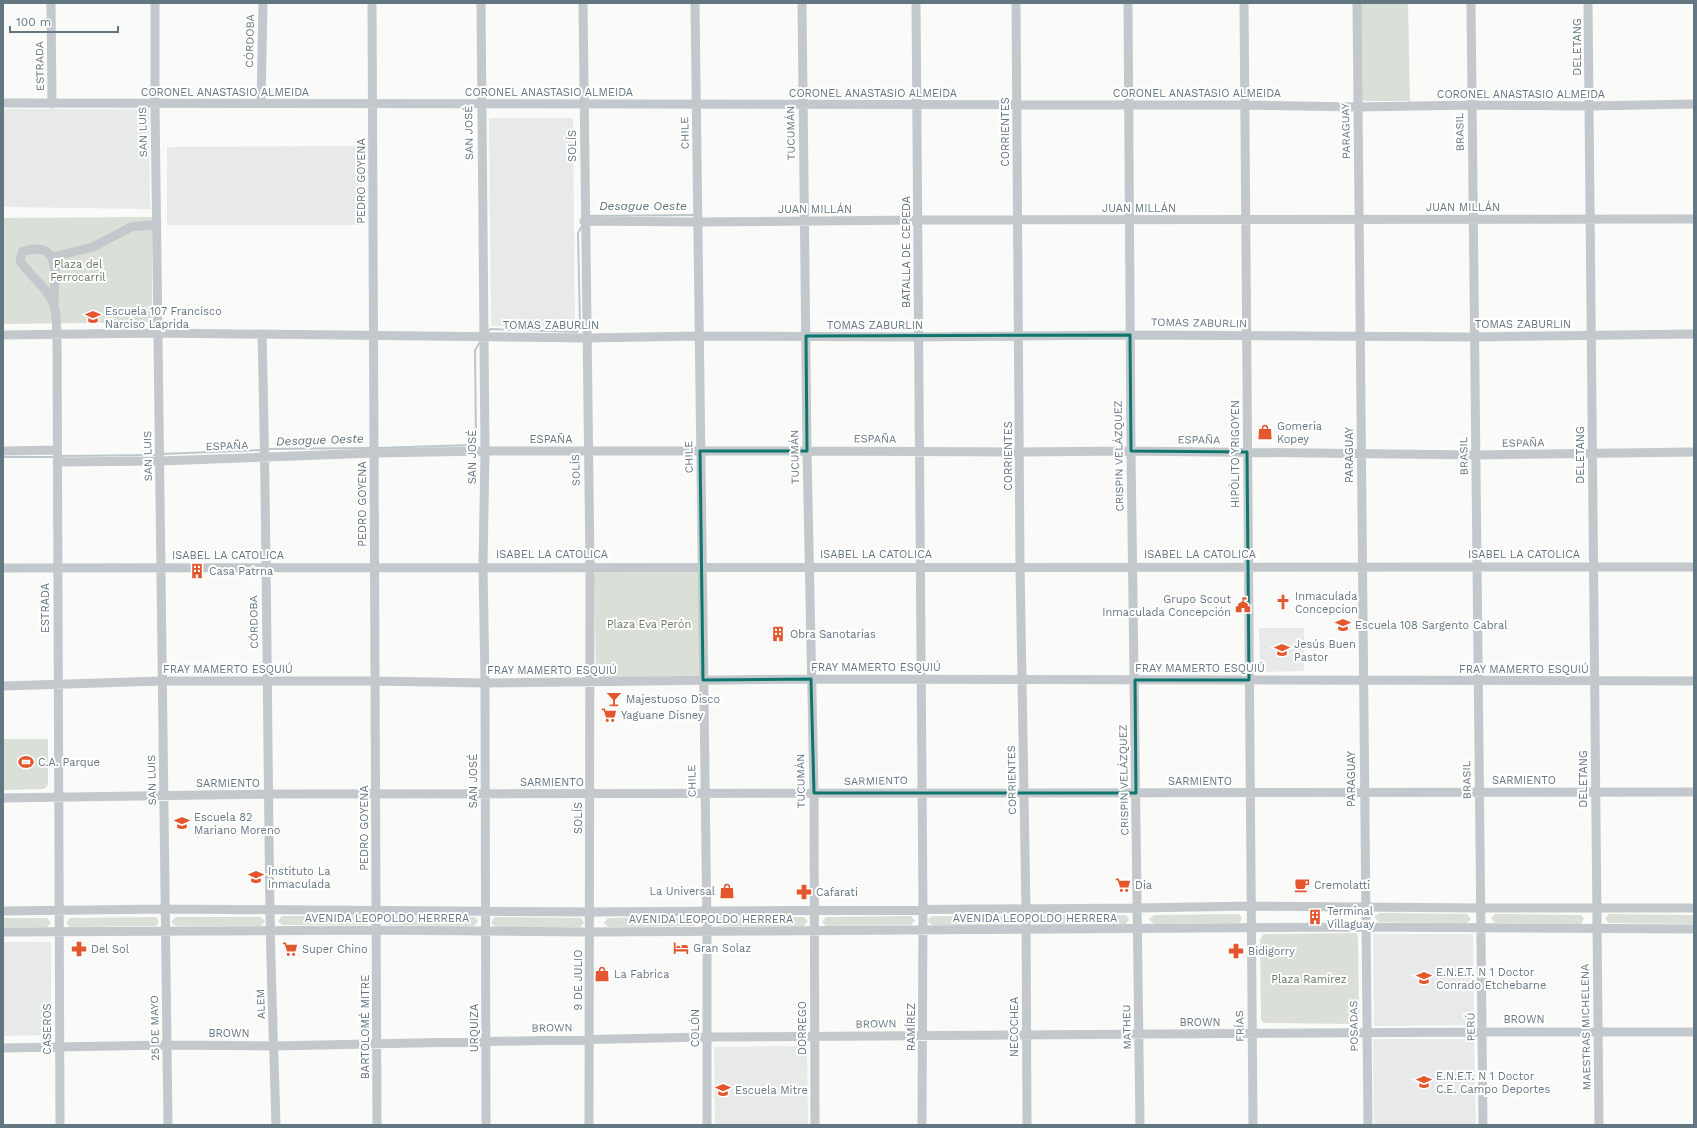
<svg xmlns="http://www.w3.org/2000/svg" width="1697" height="1128" viewBox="0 0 1697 1128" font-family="'Work Sans',sans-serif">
<rect width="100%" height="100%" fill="#fafaf8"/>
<path fill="#e8e9e9" d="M3,109h146l1,100 -147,-2z
M489,118h84l2,208h-84z
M361,146l1,79h-195v-78z
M1259,628h45v43l-44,1z
M1373,934h100l1,91 -100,1z
M3,942h48v93l-48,1z
M1373,1039h101l2,86h-102z
M807,1046l1,79h-93l-1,-78z"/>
<path fill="#dadfd7" d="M1359,3h49l2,98h-46l-3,-1z
M152,217v105l-149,2v-106z
M596,571h102l2,3v100l-1,2 -97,2 -6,-3 -2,-99z
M4,739h44v46l-4,4 -40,1z
M1379,913l88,1 4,5 -4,4 -88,-1 -5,-5z
M1239,914l3,4 -3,5 -85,1 -5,-5 5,-4z
M1495,914l86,1 3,4 -3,5 -86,-1 -4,-5z
M1609,914l85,1v9l-85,-1 -4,-4z
M1040,915h86l3,4 -3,5 -86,1 -4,-5z
M282,916h85l4,4 -4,5h-85l-4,-4z
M389,916l86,1 3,4 -4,5 -85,-1 -4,-5z
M911,916l4,5 -4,4 -85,1 -4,-4 4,-5z
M932,916h85l3,4 -3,5h-85l-5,-5z
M156,917l3,5 -3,4 -86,1 -4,-4 4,-5z
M176,917h85l4,4 -4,5h-85l-5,-4z
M495,917l86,1 3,5 -4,4h-85l-4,-5z
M694,917l3,5 -3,4 -86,1 -4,-4 4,-5z
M719,917h85l4,4 -4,5h-85l-4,-5z
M3,918h44l4,5 -4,4h-44z
M1356,933l2,3 1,84 -4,4 -91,-1 -3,-3 -1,-81 4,-5z"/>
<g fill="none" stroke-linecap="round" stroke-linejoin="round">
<path stroke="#bbc7cb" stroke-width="2" d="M589,216l104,-1
M487,333l3,-4 87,3 3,-6 -2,-93 4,-7
M377,448l95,-3 4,-2 -1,-93 5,-8
M267,449l104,-1
M161,454l102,-4
M62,456l95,-1
M3,457h49"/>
<path stroke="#c3c8cc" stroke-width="9" d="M51,3l1,101
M155,3v101l13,1021
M372,3l5,1122
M481,3l4,448 -2,115 2,117 1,442
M583,3l7,563 -1,559
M695,3l12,928v194
M802,3l5,448 7,342 1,332
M916,3l7,906 -1,216
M1016,3l4,563 6,343 1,216
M1128,3l3,448 9,674
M1244,3l9,1122
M1357,3l11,1122
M1471,3l12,1122
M1588,3l11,1122
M3,103l1242,2 113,2 114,-2 117,1 105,-2
M261,104l2,-101
M584,221l114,1 219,-2 777,-1
M52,257l41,-10 38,-20 26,-3
M54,304c0,-27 9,-66 -32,-52l-2,9c9,14 28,27 33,42 4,9 3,22 4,31l3,791
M262,334c5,192 5,384 8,576 1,72 4,143 6,215
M3,335l156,-2 428,5 112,-2 219,1 212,-2 344,2 220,-3
M3,451l54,-1
M57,462l103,-1 215,-8 110,-2h322l213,1 111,-1 345,4 218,-3
M3,568l1691,-1
M3,686l159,-5h213l110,2 326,-4 883,2
M3,798l266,-4 1425,-2
M3,911l163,-2 424,3 547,-4 114,-2 229,2h214
M3,932l374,-2 213,2 775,-5 329,2
M3,1048l164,-3 107,1 433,-9 776,-5h211"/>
</g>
<path fill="none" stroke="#0f766e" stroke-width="3" stroke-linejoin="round" d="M1130,335l1,116 116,1 2,228h-114l1,113h-322l-3,-114 -108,1 -3,-229h107l-1,-115z"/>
<defs>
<g id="school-bare" transform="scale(1.2)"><path d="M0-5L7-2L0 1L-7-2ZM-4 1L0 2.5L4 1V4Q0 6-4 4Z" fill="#e4572e" stroke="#fff" stroke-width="2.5" paint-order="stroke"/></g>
<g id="shop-bare" transform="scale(1.2)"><path d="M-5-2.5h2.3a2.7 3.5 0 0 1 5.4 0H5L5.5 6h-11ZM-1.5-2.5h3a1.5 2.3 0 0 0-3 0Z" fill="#e4572e" stroke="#fff" stroke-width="2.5" paint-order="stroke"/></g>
<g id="building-bare" transform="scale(1.2)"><path d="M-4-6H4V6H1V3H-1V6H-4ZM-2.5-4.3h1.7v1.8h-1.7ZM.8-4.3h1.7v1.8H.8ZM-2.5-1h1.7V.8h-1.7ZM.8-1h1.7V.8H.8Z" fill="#e4572e" stroke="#fff" stroke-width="2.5" paint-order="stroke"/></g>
<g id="church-bare" transform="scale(1.2)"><path d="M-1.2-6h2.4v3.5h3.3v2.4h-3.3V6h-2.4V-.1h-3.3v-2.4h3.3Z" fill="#e4572e" stroke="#fff" stroke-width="2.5" paint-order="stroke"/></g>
<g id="civic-bare" transform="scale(1.2)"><path d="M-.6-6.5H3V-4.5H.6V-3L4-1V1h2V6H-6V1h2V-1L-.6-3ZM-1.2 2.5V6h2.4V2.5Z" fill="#e4572e" stroke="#fff" stroke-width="2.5" paint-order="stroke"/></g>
<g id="bar-bare" transform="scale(1.2)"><path d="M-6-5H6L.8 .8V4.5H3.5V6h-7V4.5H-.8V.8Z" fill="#e4572e" stroke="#fff" stroke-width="2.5" paint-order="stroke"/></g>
<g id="supermarket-bare" transform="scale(1.2)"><path d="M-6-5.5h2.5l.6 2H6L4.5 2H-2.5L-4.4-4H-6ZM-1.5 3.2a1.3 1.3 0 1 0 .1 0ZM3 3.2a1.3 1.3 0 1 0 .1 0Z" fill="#e4572e" stroke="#fff" stroke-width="2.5" paint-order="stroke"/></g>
<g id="stadium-bare" transform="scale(1.2)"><path d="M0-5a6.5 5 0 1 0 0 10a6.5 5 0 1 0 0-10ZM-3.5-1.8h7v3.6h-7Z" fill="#e4572e" stroke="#fff" stroke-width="2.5" paint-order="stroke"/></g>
<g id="cafe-bare" transform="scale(1.2)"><path d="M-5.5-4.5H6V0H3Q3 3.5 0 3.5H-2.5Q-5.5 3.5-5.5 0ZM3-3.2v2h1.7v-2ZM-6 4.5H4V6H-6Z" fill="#e4572e" stroke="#fff" stroke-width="2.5" paint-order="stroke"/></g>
<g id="pharmacy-bare" transform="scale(1.2)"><path d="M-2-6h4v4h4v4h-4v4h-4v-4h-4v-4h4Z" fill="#e4572e" stroke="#fff" stroke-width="2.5" paint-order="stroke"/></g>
<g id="hotel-bare" transform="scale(1.2)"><path d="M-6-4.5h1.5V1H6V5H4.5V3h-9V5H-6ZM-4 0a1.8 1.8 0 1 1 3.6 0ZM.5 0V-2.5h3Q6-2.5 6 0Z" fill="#e4572e" stroke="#fff" stroke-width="2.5" paint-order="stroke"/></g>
</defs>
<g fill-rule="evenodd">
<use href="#school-bare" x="93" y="317"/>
<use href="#shop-bare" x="1265" y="432"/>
<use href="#building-bare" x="197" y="571"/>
<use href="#church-bare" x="1283" y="602"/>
<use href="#civic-bare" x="1243" y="605"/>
<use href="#school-bare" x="1343" y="625"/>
<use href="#building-bare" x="778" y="634"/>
<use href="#school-bare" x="1282" y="650"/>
<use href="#bar-bare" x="614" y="699"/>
<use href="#supermarket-bare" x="609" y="715"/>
<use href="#stadium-bare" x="26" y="762"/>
<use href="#school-bare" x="182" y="823"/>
<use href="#school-bare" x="256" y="877"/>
<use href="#supermarket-bare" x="1123" y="885"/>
<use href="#cafe-bare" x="1302" y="885"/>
<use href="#shop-bare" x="727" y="891"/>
<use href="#pharmacy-bare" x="804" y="892"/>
<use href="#building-bare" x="1315" y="917"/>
<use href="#hotel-bare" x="681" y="948"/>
<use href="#pharmacy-bare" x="79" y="949"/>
<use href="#supermarket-bare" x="290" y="949"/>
<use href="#pharmacy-bare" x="1236" y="951"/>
<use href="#shop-bare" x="602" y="974"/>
<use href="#school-bare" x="1424" y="978"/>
<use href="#school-bare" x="1424" y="1082"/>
<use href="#school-bare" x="723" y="1090"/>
</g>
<g text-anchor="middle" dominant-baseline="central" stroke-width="4" stroke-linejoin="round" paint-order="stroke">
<g font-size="11" fill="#657683" stroke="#fff">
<text transform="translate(250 41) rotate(-89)">CÓRDOBA</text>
<text transform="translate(1577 47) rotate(-90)">DELETANG</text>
<text transform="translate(40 66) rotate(-91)">ESTRADA</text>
<text x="225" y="92">CORONEL ANASTASIO ALMEIDA</text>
<text x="549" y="92">CORONEL ANASTASIO ALMEIDA</text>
<text x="873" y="93">CORONEL ANASTASIO ALMEIDA</text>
<text x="1197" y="93">CORONEL ANASTASIO ALMEIDA</text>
<text x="1521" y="94">CORONEL ANASTASIO ALMEIDA</text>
<text transform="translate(1346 131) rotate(-91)">PARAGUAY</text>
<text transform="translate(143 132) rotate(-91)">SAN LUIS</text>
<text transform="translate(1005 132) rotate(-90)">CORRIENTES</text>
<text transform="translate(1460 132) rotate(-91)">BRASIL</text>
<text transform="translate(469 133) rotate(-91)">SAN JOSÉ</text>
<text transform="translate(685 133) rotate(-91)">CHILE</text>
<text transform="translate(791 133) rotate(-91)">TUCUMÁN</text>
<text transform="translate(572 146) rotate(-90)">SOLÍS</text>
<text transform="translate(361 181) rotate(-90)">PEDRO GOYENA</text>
<text x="1463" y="207">JUAN MILLÁN</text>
<text x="1139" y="208">JUAN MILLÁN</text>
<text x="815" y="209">JUAN MILLÁN</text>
<text transform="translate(906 252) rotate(-90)">BATALLA DE CEPEDA</text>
<text transform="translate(1199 323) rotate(1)">TOMAS ZABURLIN</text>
<text x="1523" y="324">TOMAS ZABURLIN</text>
<text x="551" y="325">TOMAS ZABURLIN</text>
<text x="875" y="325">TOMAS ZABURLIN</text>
<text x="551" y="439">ESPAÑA</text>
<text transform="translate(875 439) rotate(1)">ESPAÑA</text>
<text transform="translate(1199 440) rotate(1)">ESPAÑA</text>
<text transform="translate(1523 443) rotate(-1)">ESPAÑA</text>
<text transform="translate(227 446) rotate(-2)">ESPAÑA</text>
<text transform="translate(1235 454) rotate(-90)">HIPÓLITO YRIGOYEN</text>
<text transform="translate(1349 455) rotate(-90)">PARAGUAY</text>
<text transform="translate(1580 455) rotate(-90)">DELETANG</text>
<text transform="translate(148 456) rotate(-91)">SAN LUIS</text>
<text transform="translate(1008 456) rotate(-90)">CORRIENTES</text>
<text transform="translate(1119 456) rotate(-91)">CRISPIN VELÁZQUEZ</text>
<text transform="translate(1464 456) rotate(-91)">BRASIL</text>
<text transform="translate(472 457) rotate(-90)">SAN JOSÉ</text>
<text transform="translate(689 457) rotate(-91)">CHILE</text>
<text transform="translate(795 457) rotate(-91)">TUCUMÁN</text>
<text transform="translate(576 470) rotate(-91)">SOLÍS</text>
<text transform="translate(362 504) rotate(-90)">PEDRO GOYENA</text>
<text x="552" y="554">ISABEL LA CATOLICA</text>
<text x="876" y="554">ISABEL LA CATOLICA</text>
<text x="1200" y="554">ISABEL LA CATOLICA</text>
<text x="1524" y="554">ISABEL LA CATOLICA</text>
<text x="228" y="555">ISABEL LA CATOLICA</text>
<text transform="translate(45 608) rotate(-90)">ESTRADA</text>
<text transform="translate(254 622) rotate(-91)">CÓRDOBA</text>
<text x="876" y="667">FRAY MAMERTO ESQUIÚ</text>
<text x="1200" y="668">FRAY MAMERTO ESQUIÚ</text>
<text x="228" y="669">FRAY MAMERTO ESQUIÚ</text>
<text x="1524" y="669">FRAY MAMERTO ESQUIÚ</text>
<text x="552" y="670">FRAY MAMERTO ESQUIÚ</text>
<text transform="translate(1351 779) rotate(-90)">PARAGUAY</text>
<text transform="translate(1583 779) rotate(-90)">DELETANG</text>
<text transform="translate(152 780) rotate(-91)">SAN LUIS</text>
<text transform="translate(1012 780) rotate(-91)">CORRIENTES</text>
<text transform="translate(1124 780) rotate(-91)">CRISPIN VELÁZQUEZ</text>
<text transform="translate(1467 780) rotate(-91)">BRASIL</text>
<text x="1524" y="780">SARMIENTO</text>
<text transform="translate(473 781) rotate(-90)">SAN JOSÉ</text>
<text transform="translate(692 781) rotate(-91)">CHILE</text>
<text transform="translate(801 781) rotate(-91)">TUCUMÁN</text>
<text transform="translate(876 781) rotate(-1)">SARMIENTO</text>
<text x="1200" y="781">SARMIENTO</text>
<text x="552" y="782">SARMIENTO</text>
<text x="228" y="783">SARMIENTO</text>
<text transform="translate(578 818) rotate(-90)">SOLÍS</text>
<text transform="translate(364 828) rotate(-90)">PEDRO GOYENA</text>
<text x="387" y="918">AVENIDA LEOPOLDO HERRERA</text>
<text x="1035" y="918">AVENIDA LEOPOLDO HERRERA</text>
<text x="711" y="919">AVENIDA LEOPOLDO HERRERA</text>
<text transform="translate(578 980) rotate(-90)">9 DE JULIO</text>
<text transform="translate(261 1004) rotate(-92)">ALEM</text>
<text x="1524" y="1019">BROWN</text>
<text x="1200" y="1022">BROWN</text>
<text transform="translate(876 1024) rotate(-1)">BROWN</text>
<text transform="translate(1240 1026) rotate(-91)">FRÍAS</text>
<text transform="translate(1354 1026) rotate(-91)">POSADAS</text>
<text transform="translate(365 1027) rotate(-90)">BARTOLOMÉ MITRE</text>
<text transform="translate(911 1027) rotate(-90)">RAMÍREZ</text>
<text transform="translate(1014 1027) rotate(-90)">NECOCHEA</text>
<text transform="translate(1127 1027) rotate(-91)">MATHEU</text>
<text transform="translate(1471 1027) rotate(-91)">PERÚ</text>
<text transform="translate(1586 1027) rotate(-91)">MAESTRAS MICHELENA</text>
<text transform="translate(155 1028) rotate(-91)">25 DE MAYO</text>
<text transform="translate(474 1028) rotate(-90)">URQUIZA</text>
<text transform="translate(552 1028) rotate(-1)">BROWN</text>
<text transform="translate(695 1028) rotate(-90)">COLÓN</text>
<text transform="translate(802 1028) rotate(-90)">DORREGO</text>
<text transform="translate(47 1029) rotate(-90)">CASEROS</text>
<text x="229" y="1033">BROWN</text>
</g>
<g font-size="11" fill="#687a64" stroke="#fff">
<text x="78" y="264">Plaza del<tspan x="78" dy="13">Ferrocarril</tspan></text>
<text x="649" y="624">Plaza Eva Perón</text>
<text x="1309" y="979">Plaza Ramírez</text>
</g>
<g font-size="11" fill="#657683" stroke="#fff" text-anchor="start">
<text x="105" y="311">Escuela 107 Francisco<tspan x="105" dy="13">Narciso Laprida</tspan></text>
<text x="1277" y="426">Gomeria<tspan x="1277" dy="13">Kopey</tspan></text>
<text x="209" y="571">Casa Patrna</text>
<text x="1295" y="596">Inmaculada<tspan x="1295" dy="13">Concepcion</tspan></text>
<text x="1231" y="599" text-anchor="end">Grupo Scout<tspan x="1231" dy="13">Inmaculada Concepción</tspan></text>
<text x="1355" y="625">Escuela 108 Sargento Cabral</text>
<text x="790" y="634">Obra Sanotarias</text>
<text x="1294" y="644">Jesús Buen<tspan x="1294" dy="13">Pastor</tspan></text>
<text x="626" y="699">Majestuoso Disco</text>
<text x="621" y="715">Yaguane Disney</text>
<text x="38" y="762">C.A. Parque</text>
<text x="194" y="817">Escuela 82<tspan x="194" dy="13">Mariano Moreno</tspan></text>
<text x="268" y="871">Instituto La<tspan x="268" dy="13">Inmaculada</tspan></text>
<text x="1135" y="885">Dia</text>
<text x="1314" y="885">Cremolatti</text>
<text x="715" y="891" text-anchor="end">La Universal</text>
<text x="816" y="892">Cafarati</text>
<text x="1327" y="911">Terminal<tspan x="1327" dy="13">Villaguay</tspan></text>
<text x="693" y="948">Gran Solaz</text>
<text x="91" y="949">Del Sol</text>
<text x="302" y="949">Super Chino</text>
<text x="1248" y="951">Bidigorry</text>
<text x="1436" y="972">E.N.E.T. N 1 Doctor<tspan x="1436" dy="13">Conrado Etchebarne</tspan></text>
<text x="614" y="974">La Fabrica</text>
<text x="1436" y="1076">E.N.E.T. N 1 Doctor<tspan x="1436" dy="13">C.E. Campo Deportes</tspan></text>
<text x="735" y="1090">Escuela Mitre</text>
</g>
<g font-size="12" font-style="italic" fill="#60757c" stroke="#fff">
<text x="643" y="206">Desague Oeste</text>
<text transform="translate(320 440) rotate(-2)">Desague Oeste</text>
</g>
</g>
<rect width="1697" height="1128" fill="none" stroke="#657683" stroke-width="8"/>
<path d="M10 26v6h108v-6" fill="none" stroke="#657683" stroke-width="2"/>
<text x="16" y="26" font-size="12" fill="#657683" stroke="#ffffff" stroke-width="3" paint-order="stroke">100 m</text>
</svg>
